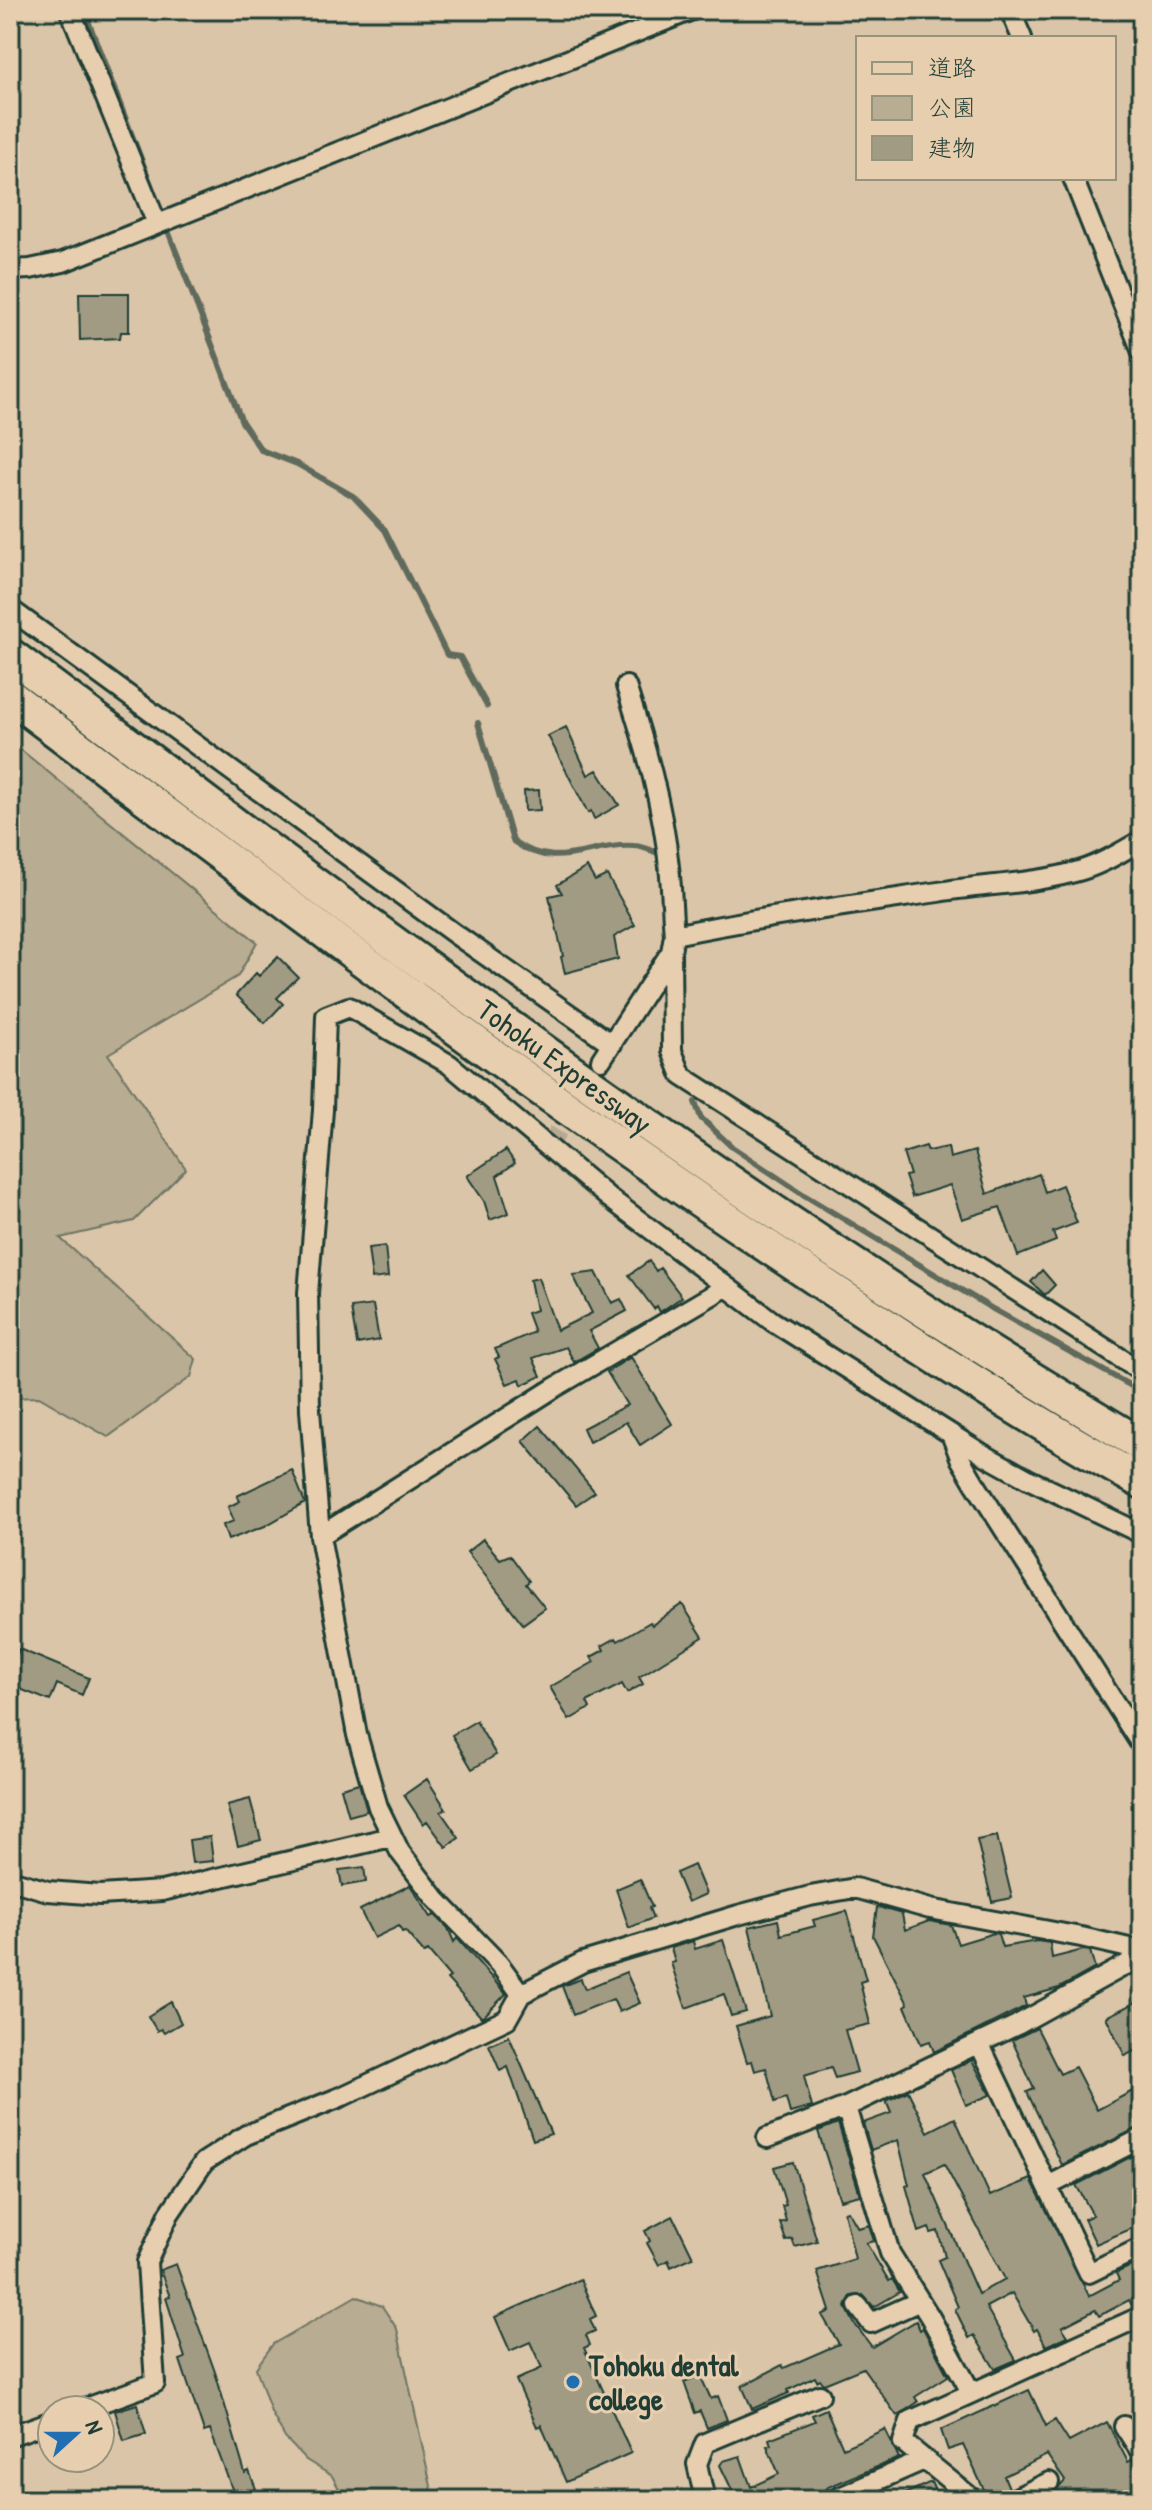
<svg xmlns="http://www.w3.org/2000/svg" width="1152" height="2510" viewBox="0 0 1152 2510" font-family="'Patrick Hand','Klee One',sans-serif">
<rect width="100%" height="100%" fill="#dbc5a8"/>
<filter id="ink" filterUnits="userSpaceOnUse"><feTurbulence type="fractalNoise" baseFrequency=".0125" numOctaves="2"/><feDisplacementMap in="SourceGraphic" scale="16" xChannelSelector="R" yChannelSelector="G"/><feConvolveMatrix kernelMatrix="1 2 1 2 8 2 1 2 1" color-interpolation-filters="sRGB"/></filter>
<g filter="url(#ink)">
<path fill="#b8ac92" stroke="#6c7463" stroke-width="2" d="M10,741l247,201 -19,34 -130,78 78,115 -52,52 -74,17 136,121 -5,18 -83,60 -69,-40 -29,1z
M356,2296l26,10 15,23 37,171h-89l-13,-24 -26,-16 -21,-22 -14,-26 -15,-44 17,-24z"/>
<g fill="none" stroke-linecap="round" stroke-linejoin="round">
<path stroke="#5f6b5b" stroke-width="6" d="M84,10l69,180
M165,223l77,199 19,28 36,14 56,32 32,34 62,125 13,2 27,49
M478,723l35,118c44,32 76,2 121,5 9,0 20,6 30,9
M695,1102l6,16 31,29 72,48 187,113 151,84"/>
</g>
<path fill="#a19b83" stroke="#1f3d34" stroke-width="2" fill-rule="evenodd" d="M79,293h50v39h-8l-1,6 -40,2z
M566,727l22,48 9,-5 22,35 -25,14 -3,-8 -3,2 -40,-77z
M539,790l1,20 -15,1 -1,-20z
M587,867l8,14 12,-6 28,50 -21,12 4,22 -53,14 -4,-16 2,-1 -14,-60 13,-3 -5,-8z
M278,957l20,20 -21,21 6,6 -18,19 -29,-28 20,-22 3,3z
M926,1146l2,5 20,-4 2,11 25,-7 12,43 52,-20 6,18 17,-7 15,38 -24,9 3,9 -38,15 -18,-49 -38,12 -12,-34 -38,12 -7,-21 5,-1 -7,-22z
M506,1150l9,13 -18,13 12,37 -19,7 -6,-19 -17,-25z
M385,1246l3,31 -16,2 -4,-31z
M649,1261l7,10 4,-3 22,29 -22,15 -3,-6 -3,3 -25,-34z
M1042,1270l13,15 -10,10 -14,-13z
M596,1272l16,31 9,-4 6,12 -38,20 9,17 -24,14 -8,-15 -33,11 8,18 -19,9 -2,-6 -13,5 -12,-25 4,-2 -4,-8 39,-17 -7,-19 9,-3 -6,-30 8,-2 19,52 35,-17 -19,-38z
M373,1305l6,35 -22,4 -6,-36z
M631,1357l41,67 -32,21 -14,-23 -37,20 -6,-14 44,-23 -20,-33z
M540,1426l55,66 -19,13 -53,-64z
M292,1470l13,33 -40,23 -37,14 -5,-15 11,-4 -6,-14 12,-6 -3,-5z
M483,1539l17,20 10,-4 19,26 -3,3 19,24 -22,16 -56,-72z
M682,1604l21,33 -64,40 4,7 -16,9 -5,-9 -35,18 3,6 -21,12 -19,-33 44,-25 -3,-5 13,-7 -2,-4 14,-8 2,3 32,-19 2,3z
M19,1649l70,29 -7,17 -25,-11 -7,17 -40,-16v-14z
M476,1721l20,34 -24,14 -20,-34z
M427,1779l19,30 -5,3 18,26 -13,9 -19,-26 -4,3 -19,-29z
M359,1783l8,28 -18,5 -8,-28z
M250,1799l11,41 -23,6 -11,-41z
M997,1836l15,62 -20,4 -15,-62z
M210,1837l3,24 -21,2 -3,-23z
M694,1865l12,29 -18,8 -12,-29z
M364,1867l2,15 -24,4 -3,-16z
M640,1879l12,28 -3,1 4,10 -24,10 -13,-39z
M410,1885l21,32 4,-2 13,13 6,14 3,-4 49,56 -24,24 -35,-39 3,-2 -22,-26 -4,2 -19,-22 -3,1 -3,-6 -25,12 -14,-28z
M877,1907l25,7 3,16 24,-9 22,4 7,19 36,-11 4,1 4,13 35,-6 13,2 2,15 31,-8 7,1 5,17 -36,20 -35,10 2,8 -92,46 -4,-11 -9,3 -16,-38 3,-2 -35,-68z
M847,1911l19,69 -6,2 10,42 -25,6 12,42 -22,6 -4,-10 -27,8 8,31 -22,6 -4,-15 -11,4 -9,-34 -11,3 -3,-10 -5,1 -11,-36 34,-10 -21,-89 29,-7 3,15 34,-9 -2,-6z
M723,1940l23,72 -15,4 -7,-22 -38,14 -15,-45 4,-1 -4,-14 22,-7 2,8z
M626,1972l14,31 -21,9 -6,-13 -40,16 -11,-29 19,-7 4,10z
M1142,1999v48l-17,9 -19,-39z
M171,2002l10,21 -17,10 -3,-4 -4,2 -9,-15z
M1037,2028l23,46 15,-7 22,43 45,-24v40l-80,39 -35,-73 7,-3 -22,-49z
M509,2036l42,98 -18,6 -25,-73 -8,4 -11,-26z
M972,2060l18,35 -24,10 -15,-35z
M908,2091l20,41 27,-14 35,78 41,-17 58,117 30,-16 -3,-7 15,-7 11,21v17l-9,3 -4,-7 -30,16 -4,-6 -33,17 6,9 -22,10 -9,-17 -3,2 -22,-38 -26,14 30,53 -21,9 -21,-34 -5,3 -14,-29 3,-2 -20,-47 7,-3 -7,-26 -7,2 -2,-5 -10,4 -13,-46 3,-1 -11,-45 -27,10 -8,-27 28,-10 -5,-12zM944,2164l61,115 -27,15 -53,-121z
M838,2123l22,72 -20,5 -22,-69z
M1142,2151v73l-46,20 -12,-25 9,-4 -17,-30z
M793,2162l24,79 -22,6 -3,-8 -6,2 -6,-18 6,-2 -4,-15 4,-1 -12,-38z
M848,2211l10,17 11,-3 5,16 -8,2 23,38 3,-2 8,13 -26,15 -11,-12 -12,1 -5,11 8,16 18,24 44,-26 4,9 3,-2 25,48 -33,21 3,5 -21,14 -34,-48 -39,16 -4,-5 -3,2 -2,-4 -27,13 1,3 -37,16 -10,-23 40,-21 2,3 55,-24 -17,-29 8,-4 -13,-40 38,-12 -11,-47z
M673,2216l20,41 -22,10 -3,-7 -9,5 -12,-22 3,-2 -5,-10z
M176,2264l39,108 30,101 4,-2 7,18 -21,8 -25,-67 -6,2 -24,-72 5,-2 -19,-60 4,-1 -10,-27z
M580,2279l16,37 -6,3 5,12 -9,4 4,10 -6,3 47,105 -65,29 -25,-57 -4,2 -21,-47 26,-12 -12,-26 -20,9 -15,-34z
M700,2375l11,24 7,-3 9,24 -20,8 -7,-17 -5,2 -11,-31z
M1029,2390l17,36 9,-6 14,22 38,-20 21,40 4,-2 10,12v28h-103l16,-8 10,-11 -18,-26 -43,21 5,12 -6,5 -3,7h-8l-4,-9 -3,1 -22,-47 -15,5 -7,-20z
M137,2404l9,30 -22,7 -9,-30z
M826,2409l17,39 42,-19 14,29 -71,29 -6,8 -11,5 -4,-8 -18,8h-67l12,-6 -14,-29 3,-4 17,-5 11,31 28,-13 -12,-28 4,-1 -2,-6 46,-18 -3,-6z
M931,2482l8,18h-48z"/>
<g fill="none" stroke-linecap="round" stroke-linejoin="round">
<path stroke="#b5aa91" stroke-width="18" stroke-dasharray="18 9" stroke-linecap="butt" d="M549,1146l26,-42"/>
<g stroke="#1f3d34" stroke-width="24">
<path id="street" d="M70,10l87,214
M1010,10l12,28
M1073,178l69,174
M10,270l20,-1 33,-7 629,-252
M10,609l445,325 157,110
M626,686c19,59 37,119 43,181 3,23 3,46 5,68
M671,952l1,99 10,25 460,296
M601,1060l70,-108 3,-17c88,-18 176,-30 264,-43 48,-8 98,-8 144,-22 22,-7 41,-19 60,-30
M951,1434l10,26 13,22 168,264
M320,1536l234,-148 172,-101
M10,1880l38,11 52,4 62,-4 229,-54
M521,1994l-22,-30 -63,-65 -36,-47 -22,-45 -21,-72 -37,-199 -10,-126 -2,-117 15,-183 3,-94 23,-9 100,57 159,133 164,124 209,132 47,26 114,55
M979,2043l110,230 53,-26
M846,2107l44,146 40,64 41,75
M767,2138l79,-31 171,-82 125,-69
M1048,2186l94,-48
M858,2306l13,17 49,-22
M81,2410l74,-27 -8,-121 22,-48 35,-52 42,-27 97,-39 164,-77 14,-25 62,-32 155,-47 72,-19 45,-8 75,21 151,28 61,14
M1124,2426l18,28
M10,2436l42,-15
M705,2500l-8,-36 8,-21 115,-48
M833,2500l91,-40
M974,2500l-71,-58 7,-21 232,-105
M1012,2500l37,-18"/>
</g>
<g stroke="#1f3d34" stroke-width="38">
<path id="highway" d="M10,655c143,106 283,216 428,320 228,166 461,327 704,470
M10,696c249,188 498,376 757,550 122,82 246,164 375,236"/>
</g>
<use href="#street" stroke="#e7ceaf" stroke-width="18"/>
<use href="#highway" stroke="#e7ceaf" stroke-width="32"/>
</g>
</g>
<circle fill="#1f6fb2" stroke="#e7ceaf" stroke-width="3" cx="573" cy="2382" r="8"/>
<g text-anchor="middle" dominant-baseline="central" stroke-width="6" stroke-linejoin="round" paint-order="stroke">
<g font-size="30" fill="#1f3d34" stroke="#e7ceaf">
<text transform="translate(565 1066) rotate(36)">Tohoku Expressway</text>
</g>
<g font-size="30" font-weight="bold" fill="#1f3d34" stroke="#e7ceaf" text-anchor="start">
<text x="589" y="2365">Tohoku dental<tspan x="589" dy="34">college</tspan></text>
</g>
</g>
<rect width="1152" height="2510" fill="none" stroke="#e7ceaf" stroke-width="40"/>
<rect x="20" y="20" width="1112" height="2470" fill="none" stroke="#1f3d34" stroke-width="3" filter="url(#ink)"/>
<rect x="856" y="36" width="260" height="144" fill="#e7ceaf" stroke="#97947e" stroke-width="2"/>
<rect x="872" y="62" width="40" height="12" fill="#e7ceaf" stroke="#97947e" stroke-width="2"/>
<text x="928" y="76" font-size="24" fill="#1f3d34">道路</text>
<rect x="872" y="96" width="40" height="24" fill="#b8ac92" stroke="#97947e" stroke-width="2"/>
<text x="928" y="116" font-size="24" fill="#1f3d34">公園</text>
<rect x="872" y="136" width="40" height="24" fill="#a19b83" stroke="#97947e" stroke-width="2"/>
<text x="928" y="156" font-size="24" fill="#1f3d34">建物</text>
<g transform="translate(76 2434) rotate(69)"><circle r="38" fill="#e7ceaf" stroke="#97947e" stroke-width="2"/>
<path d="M0-6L14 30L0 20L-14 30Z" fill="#1f6fb2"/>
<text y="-12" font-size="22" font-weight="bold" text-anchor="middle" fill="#1f3d34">N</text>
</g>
</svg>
